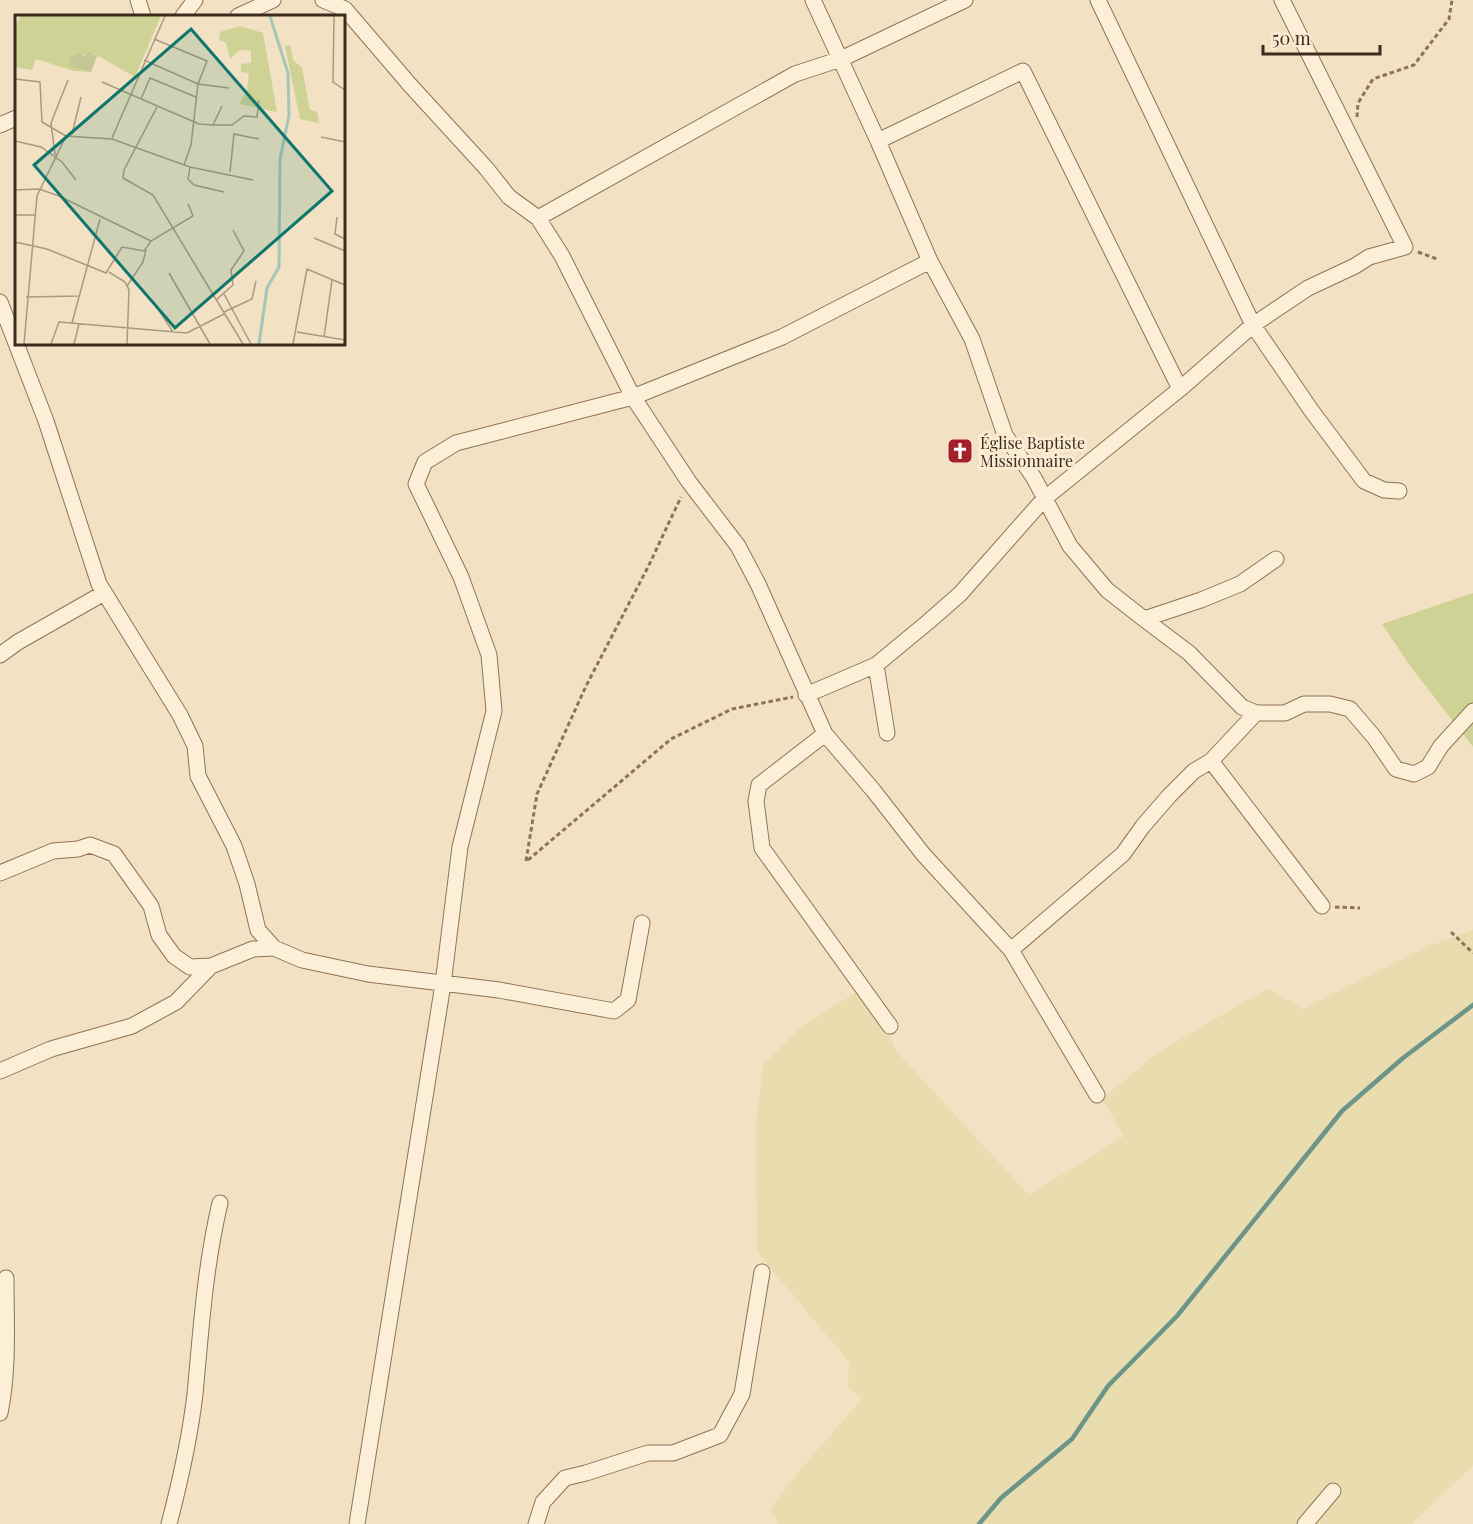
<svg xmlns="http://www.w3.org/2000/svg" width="1473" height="1524" viewBox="0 0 1473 1524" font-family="'Playfair Display',serif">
<rect width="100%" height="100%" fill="#f2e2c3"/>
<path fill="#e9ddaf" d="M1473,930v535l-61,59h-633l-10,-14 30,-39 63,-72 -14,-12 1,-25 -92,-110 -1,-130 7,-57 38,-38 57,-36 28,38 11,23 132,143 95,-59 -22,-37 55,-46 111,-65 35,21 126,-63z"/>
<path fill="#ced295" d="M1473,593v154l-62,-80 -29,-43z"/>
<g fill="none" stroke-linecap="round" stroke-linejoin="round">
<path stroke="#6b9588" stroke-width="4.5" d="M979,1524l22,-26 71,-59 36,-53 69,-70 165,-205 61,-53 70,-53"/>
<g stroke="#8f7257" stroke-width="17">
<path id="minor" d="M138,0l5,16
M323,0l22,9 65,76 76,83 23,29 29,21 24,38 71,141 56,85 49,64 20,38 67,150 48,56 50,64 88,96 86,145
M813,0l65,141 52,120 42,78 33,96 29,43 36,68 37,44 37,29 57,-19 39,-16 36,-25
M1098,0l155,325 58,85 53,71 20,9 15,1
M183,16l12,-16
M238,16l35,-16
M0,125l16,-7
M878,141l145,-70 157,318
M538,218l257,-144 46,-15 124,-59
M0,302l46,119 53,163 81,131 15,31 3,30 36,70 13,38 11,46 16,18
M1144,619l45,34 53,54 14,6h29l19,-9h26l20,5 24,28 22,32 18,5 14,-7 13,-21 32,-35
M0,655l18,-13 86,-49
M876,665l11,68
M806,695l70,-30 52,-43 32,-28 84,-95 136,-110 73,-64 55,-37 47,-22 14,-9 36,-10 -123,-247
M825,734l-66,51 -3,16 6,47 128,178
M1211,761l45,-48
M0,873l53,-22 25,-2 12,-4 24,9 37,52 8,29 15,21 16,11 21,-1 42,-17 21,-1 28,12 66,14 131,16 115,21 14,-11 14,-77
M1011,950l112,-96 20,-28 26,-30 25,-25 17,-10 111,145
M0,1071l51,-22 81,-23 44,-24 35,-36
M0,1413c9,-44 6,-90 6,-135
M169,1524c11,-42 21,-87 26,-130 6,-64 10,-128 25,-191
M357,1524l86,-540 17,-137 34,-136 -5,-56 -28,-78 -45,-93 9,-22 31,-19 177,-46 149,-60 148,-76
M536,1524l7,-22 22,-24 21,-5 62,-20h25l47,-18 22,-41 20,-122
M1305,1524l28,-33"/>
</g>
<path stroke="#8f7257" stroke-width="3" stroke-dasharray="4.5 3" stroke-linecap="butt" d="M1357,117l1,-14 15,-24 41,-14 35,-46 3,-19
M1418,252l19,7
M528,860l143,-121 61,-30 61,-12
M526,861l11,-67 49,-108 63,-121 32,-68
M1335,907l25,1
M1451,932l22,21"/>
<use href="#minor" stroke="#fcefd7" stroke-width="15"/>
</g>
<defs>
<g id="church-square" transform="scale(1.35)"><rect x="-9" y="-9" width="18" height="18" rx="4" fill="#a42129" stroke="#f9ecd3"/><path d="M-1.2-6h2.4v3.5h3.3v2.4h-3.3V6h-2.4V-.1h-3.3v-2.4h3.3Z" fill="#fff"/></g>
</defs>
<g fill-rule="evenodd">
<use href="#church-square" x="960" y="451"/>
</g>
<g text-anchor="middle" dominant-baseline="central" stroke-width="6" stroke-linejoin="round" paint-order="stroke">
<g font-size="16" fill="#3d2b1d" stroke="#f9ecd3" text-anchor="start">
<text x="980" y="442">Église Baptiste<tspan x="980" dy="18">Missionnaire</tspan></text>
</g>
</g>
<g transform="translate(15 15)">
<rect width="330" height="330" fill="#f2e2c3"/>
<path d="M6,1h140l-26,61 -42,-24 -20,5v8l18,6 -17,-1 -38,-12 -4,11 -17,-3v-41zM225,11l23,7 14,79 -38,-8 8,-14 2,-17 -8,-1v-8l10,-1v-12l-11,-1 -10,9 -4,-16 -7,-3 1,-8zM275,30l3,15 9,8 8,42 7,2 2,11 -19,-4 -15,-73z" fill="#ced295"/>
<path d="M73,36l9,5 -6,16 -22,-6 1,-8 8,-5 7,4z" fill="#c3c695"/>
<path fill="none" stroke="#a5c5ba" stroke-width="3" d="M244,329l8,-56 12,-21 1,-108 9,-44 -1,-42 -18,-57"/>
<path fill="none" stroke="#aa9981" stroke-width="1.5" d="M319,1l-1,66 12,8M139,24l53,22 -9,23 -7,61 -7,20M129,45l54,24 31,4M0,64l25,3 2,40 24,14M87,67l97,42 14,1 9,-19M126,84l9,-21 46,19M142,92l-33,63 -1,8 30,17 90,149M198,110h19l12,-9 13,1 2,-17M57,119l9,-37M306,122l24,5M97,123l53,-122M0,126l26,6 21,15 14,18M40,140l-4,-32 17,-43M175,152l-2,12 6,6 30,7M215,157l4,-38 25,5M0,175l24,-1 20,7 92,45M0,200h20M322,202l-2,17 10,5M299,223l31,13M0,227l32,7 59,24 16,-26 22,4 7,-10 42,-25 -5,-12M94,257l16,10 4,8 -2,54M154,258l41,71M112,271l16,-24 3,-12M209,279l27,50M11,282l54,-1M201,285l17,-15 -2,-15 13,-19 -11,-21M138,286l20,31M209,297l28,-13 4,-18M57,308l28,-104M282,317l48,8M309,322l8,-57M9,329l13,-148 29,-60 46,3 78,28 63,13M36,329l8,-22 128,11 37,-19M59,329l5,-20M278,329l14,-75 38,16"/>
<path fill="#0f766e" fill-opacity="0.15" stroke="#0f766e" stroke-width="3" d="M176,14l141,162 -157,137 -141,-163z"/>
<rect width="330" height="330" fill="none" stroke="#3d2b1d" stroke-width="3"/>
</g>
<path d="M1263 45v9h117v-9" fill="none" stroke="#3d2b1d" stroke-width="3"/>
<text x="1272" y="45" font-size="18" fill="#3d2b1d" stroke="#f9ecd3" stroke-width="4.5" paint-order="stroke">50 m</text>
</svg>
